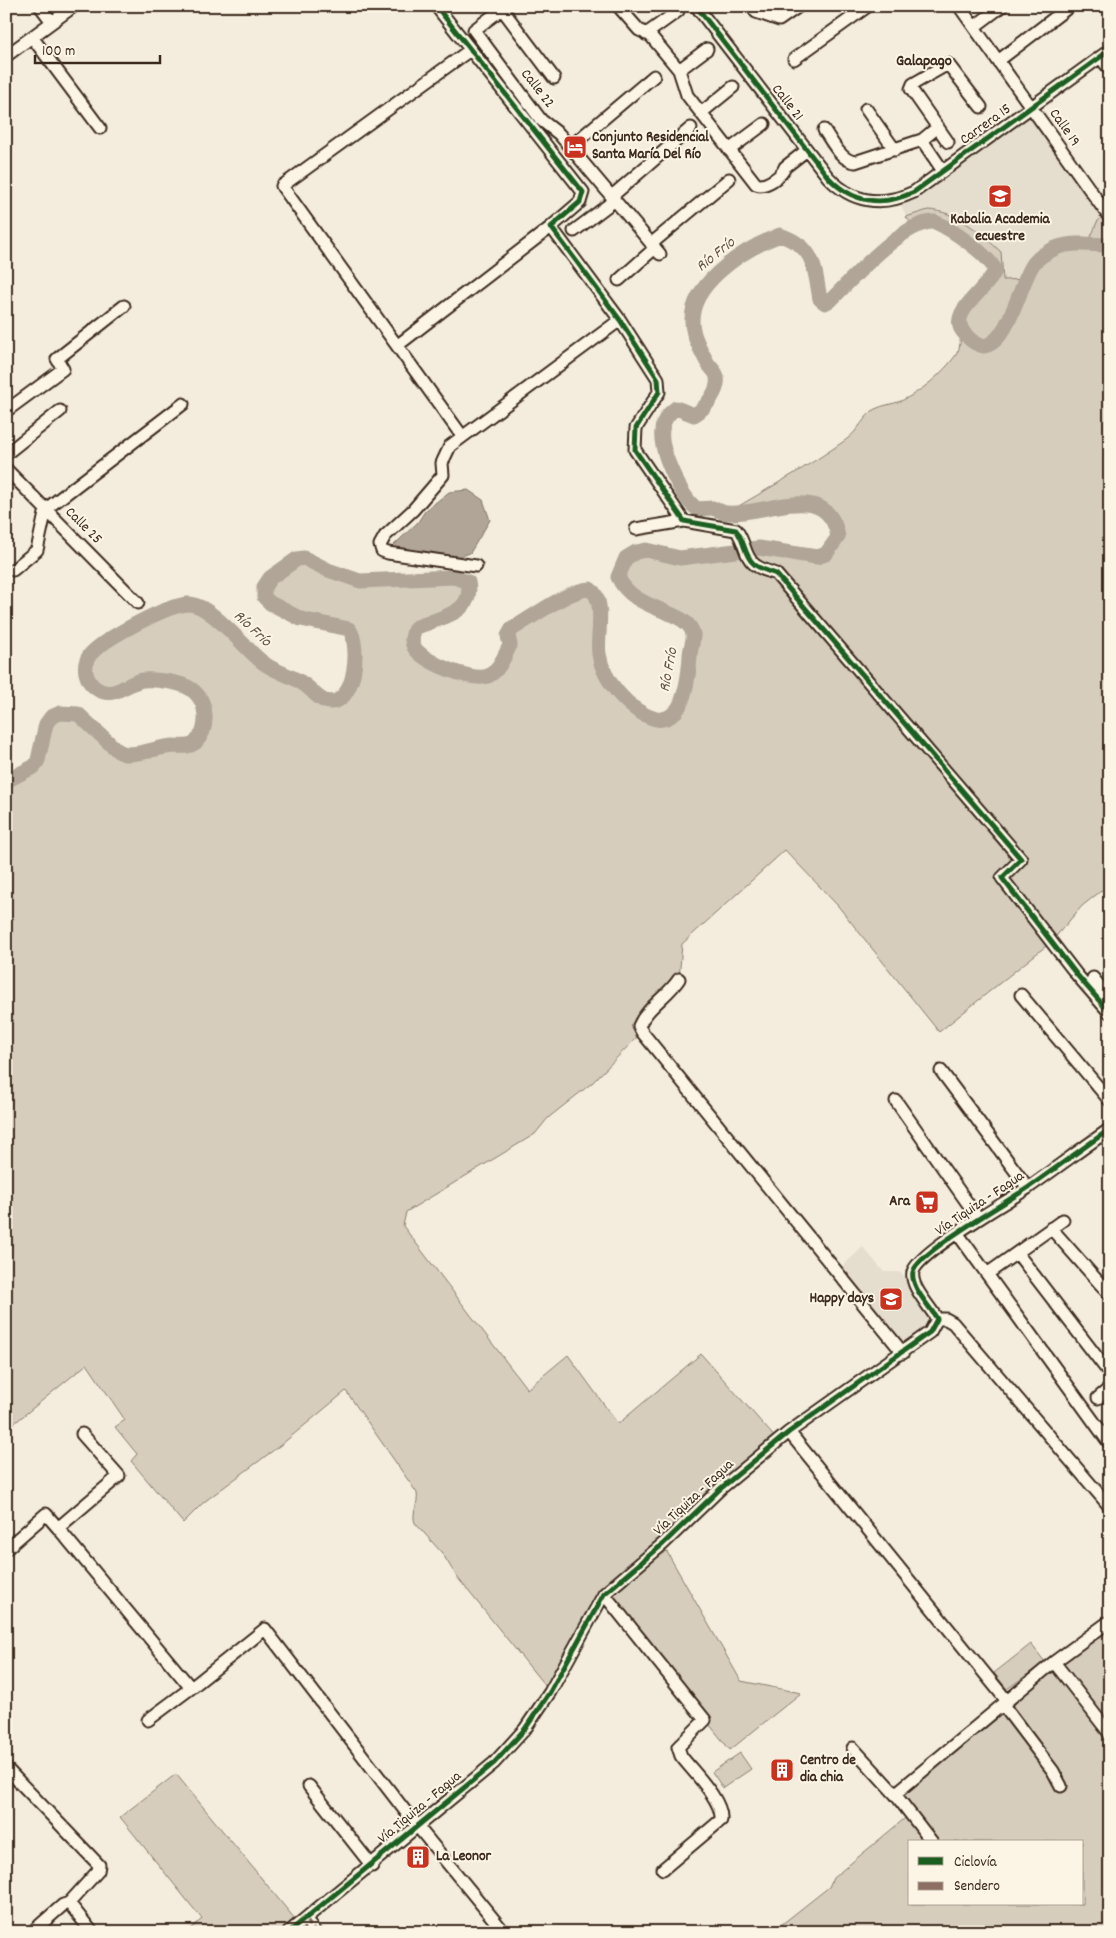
<svg xmlns="http://www.w3.org/2000/svg" width="1116" height="1938" viewBox="0 0 1116 1938" font-family="Dekko,sans-serif">
<rect width="100%" height="100%" fill="#f4eddd"/>
<filter id="ink" filterUnits="userSpaceOnUse"><feTurbulence type="fractalNoise" baseFrequency=".02" numOctaves="2"/><feDisplacementMap in="SourceGraphic" scale="10" xChannelSelector="R" yChannelSelector="G"/><feConvolveMatrix kernelMatrix="1 2 1 2 8 2 1 2 1" color-interpolation-filters="sRGB"/></filter>
<g filter="url(#ink)">
<path fill="#e5ddce" d="M1031,107l75,106 -13,15 -5,16 -32,4 -21,14 -8,17 -24,1 1,-10 -64,-60h-12l-22,7 -7,-18z
M863,1247l21,25h15l16,13 22,34 -34,34 -67,-81z"/>
<path fill="#d6cdbd" stroke="#887c6e" fill-rule="evenodd" d="M928,210c29,1 53,23 73,42l2,28 24,-1c13,-30 31,-33 61,-35l9,-22 9,-9 4,5v666l-28,22 -31,36 -112,90 -101,-126 -53,-56 -103,94 -3,35 -37,40v13l-50,51 -44,35 -13,16 -129,78 -3,14 124,163 41,-34 50,69 83,-70 77,87 -115,104 78,136 60,12 -71,57 -126,-156 -54,98 -93,-115 -15,-24 -27,-30c-4,-10 4,-19 2,-30l-71,-102 -64,53 -78,58 -21,21 -52,-62 6,-7 -22,-27 10,-7 -38,-56 -81,66v-649l29,-16 3,-5 8,-36 5,-7 9,-4 18,1 40,37 7,3c16,1 32,-7 48,-8 8,0 15,2 22,-4 15,-14 13,-41 -4,-53 -10,-7 -35,-10 -48,-9 -16,2 -29,20 -46,9 -11,-7 -15,-22 -8,-33 12,-16 78,-51 99,-52 23,-1 58,47 77,60 11,8 27,11 40,21 6,4 12,14 20,16 31,9 36,-57 24,-72l-48,-10 -31,-16 -6,-6v-10l6,-9 27,-19 7,-1 24,12 32,11 94,-4 14,5c7,33 -30,35 -53,46 -2,6 -5,12 -1,18 9,16 57,36 73,30 12,-5 17,-21 23,-31l-2,-9 4,-7c19,-11 58,-40 78,-40 17,11 6,48 9,64 2,17 21,48 35,57 47,30 53,-21 56,-56 0,-7 5,-15 2,-22 -10,-27 -55,-20 -70,-46 -7,-13 -1,-28 13,-34 15,-7 28,5 44,6 10,1 22,-3 33,-5 13,-1 25,-2 38,-4 20,-4 47,4 67,8 32,-9 23,-48 -6,-52 -27,-4 -58,4 -84,8 40,-24 81,-46 120,-74 11,-8 17,-23 28,-30 8,-4 18,-5 26,-8 21,-10 41,-27 55,-46 10,-15 -2,-33 8,-47 10,-14 26,-21 31,-38 -6,-13 -48,-46 -62,-48 -7,-1 -12,2 -18,6l-9,-11z
M1110,1621v311h-338l57,-45 4,-9 77,-64 -15,-20zM910,1842h172v62h-172z
M1031,1644l14,18 -38,27 -13,-16z
M740,1753l11,16 -28,19 -11,-16z
M176,1774l123,150 -10,8h-102l15,-13 -82,-102z"/>
<path fill="#b0a596" stroke="#817466" d="M468,490l15,10 7,20 -20,33 -12,4 -63,-7 -1,-5 24,-23 7,-11 24,-19z"/>
<g fill="none" stroke-linecap="round" stroke-linejoin="round">
<path stroke="#b0a596" stroke-width="15" d="M6,781l29,-15 3,-6 8,-36 5,-7 9,-4 18,1 40,37 7,3c16,1 32,-7 48,-8 8,0 15,2 22,-3 15,-15 13,-42 -4,-54 -10,-7 -35,-10 -48,-9 -16,2 -29,20 -46,9 -11,-7 -15,-22 -8,-33 12,-16 78,-51 99,-52 23,-1 58,47 77,60 11,8 27,11 40,21 6,4 12,13 20,16 31,9 36,-57 24,-72l-48,-10 -31,-16 -6,-6v-10l6,-9 27,-19 7,-1 24,12 32,11 94,-4 14,5c7,33 -30,35 -53,46 -2,6 -5,12 -1,19 9,15 57,35 74,29 11,-5 17,-21 22,-31l-2,-9 4,-7c19,-11 58,-40 78,-40 17,11 6,48 9,65 4,27 31,58 57,65 10,2 20,-5 24,-14 7,-15 9,-33 10,-49 0,-7 4,-16 3,-22 -6,-26 -59,-21 -75,-57l8,-19 10,-6 10,-2 34,8 79,-10 58,9 9,-3 12,-17c-10,-59 -73,-21 -111,-24 -5,0 -9,-4 -15,-5 -5,0 -10,1 -15,1 -16,-12 -38,-59 -35,-79 1,-10 7,-17 14,-22l18,7c11,-6 28,-27 22,-41 -2,-4 -7,-8 -9,-12 -5,-9 -10,-19 -13,-28 -14,-46 50,-85 86,-99 35,12 34,31 40,64l5,4 7,-4c21,-21 72,-79 103,-77 16,7 53,32 60,48 -6,19 -51,44 -30,64 5,6 11,11 19,12 26,-4 36,-65 50,-83 5,-6 15,-12 22,-15 17,-7 37,-3 54,-3"/>
<g stroke="#3b2a1e" stroke-width="15">
<path id="minor" d="M40,6l12,16
M436,6l147,186 -3,10 -29,25 69,93 38,59 1,13 -23,36 -1,22 49,71 52,9c9,11 8,25 17,33 5,6 16,8 23,11l245,285 -19,19 75,97 33,38
M506,6l-32,24 67,90 18,14 101,120
M618,6l21,24 11,5 29,35 8,25 69,89c9,4 26,-8 29,-17l22,-17
M696,6l132,171c24,26 54,30 86,15l196,-142
M752,6l4,6 23,8 20,-14
M959,6l151,212
M502,9l52,69
M974,27l28,-21
M646,34l32,-23
M32,37l68,91
M6,56l68,-50
M1100,57l10,13
M794,59l74,-53
M998,61l72,-55
M679,70l28,-21
M866,109l29,41
M701,113l32,-26
M824,130c7,10 17,31 31,32l67,-22 16,-13
M922,140l21,31
M948,142l-37,-53 2,-5 35,-20 33,43
M570,147l84,-71
M729,150l35,-26
M612,196l79,-68
M574,231l41,-31
M651,244l78,-65
M619,280l36,-32
M398,345l153,-118
M6,411l57,-42 -6,-10 67,-53
M462,436l-180,-250 188,-136
M6,454l54,-43
M6,469l132,134
M636,529l48,-8
M476,566l-88,-13 -6,-2 -2,-6 5,-9 28,-26 30,-35 -1,-12 8,-17 170,-126
M13,570l24,-20 9,-41 137,-105
M1093,978l17,21
M679,979c-11,17 -32,28 -40,47l3,6 261,321
M1021,995l89,106
M941,1071l87,117
M896,1101l82,117
M1051,1228l59,67
M958,1234l152,210
M1017,1253l93,121
M987,1274l76,-54
M937,1319h9l7,4 157,184
M1098,1398l12,-10
M789,1432l218,269
M82,1434l37,42 -61,52 133,160 74,-59 144,187 95,116
M6,1549l40,-35 12,14
M604,1594l101,126 -27,27 3,9c12,16 42,44 40,64l-58,49
M1054,1662l56,72
M1003,1705l50,66 8,15
M148,1720l43,-32
M853,1748l42,46 37,48
M6,1768l93,97 -1,6 -29,32 -6,2 -31,27
M309,1786l63,80
M895,1794l159,-132 56,-41
M69,1903l23,29
M305,1919l10,13
M289,1932l205,-169 31,-34 25,-37 54,-98 59,-50 57,-55 69,-57 141,-100 7,-13c-7,-13 -27,-32 -24,-47 5,-20 96,-71 116,-85 27,-19 54,-39 81,-58"/>
</g>
<use href="#minor" stroke="#fcf5e5" stroke-width="11"/>
<path stroke="#8d6e63" stroke-width="4" stroke-dasharray="8 4" stroke-linecap="butt" d="M305,1919l10,13"/>
<g stroke="#fcf5e5" stroke-width="8">
<path id="cycleway" d="M436,6l147,186 -3,10 -29,25 69,93 38,59 1,13 -23,36 -1,22 49,71 52,9c9,11 8,25 17,33 5,6 16,8 23,11l245,285 -19,19 75,97 33,38
M696,6l132,171c24,26 54,30 86,15l196,-142
M289,1932l205,-169 31,-34 25,-37 54,-98 59,-50 57,-55 69,-57 141,-100 7,-13c-7,-13 -27,-32 -24,-47 5,-20 96,-71 116,-85 27,-19 54,-39 81,-58"/>
</g>
<use href="#cycleway" stroke="#1b5e20" stroke-width="5"/>
</g>
</g>
<defs>
<g id="hotel-square" transform="scale(1.25)"><rect x="-9" y="-9" width="18" height="18" rx="4" fill="#c8321e" stroke="#fcf5e5"/><path d="M-6-4.5h1.5V1H6V5H4.5V3h-9V5H-6ZM-4 0a1.8 1.8 0 1 1 3.6 0ZM.5 0V-2.5h3Q6-2.5 6 0Z" fill="#fff"/></g>
<g id="school-square" transform="scale(1.25)"><rect x="-9" y="-9" width="18" height="18" rx="4" fill="#c8321e" stroke="#fcf5e5"/><path d="M0-5L7-2L0 1L-7-2ZM-4 1L0 2.5L4 1V4Q0 6-4 4Z" fill="#fff"/></g>
<g id="supermarket-square" transform="scale(1.25)"><rect x="-9" y="-9" width="18" height="18" rx="4" fill="#c8321e" stroke="#fcf5e5"/><path d="M-6-5.5h2.5l.6 2H6L4.5 2H-2.5L-4.4-4H-6ZM-1.5 3.2a1.3 1.3 0 1 0 .1 0ZM3 3.2a1.3 1.3 0 1 0 .1 0Z" fill="#fff"/></g>
<g id="building-square" transform="scale(1.25)"><rect x="-9" y="-9" width="18" height="18" rx="4" fill="#c8321e" stroke="#fcf5e5"/><path d="M-4-6H4V6H1V3H-1V6H-4ZM-2.5-4.3h1.7v1.8h-1.7ZM.8-4.3h1.7v1.8H.8ZM-2.5-1h1.7V.8h-1.7ZM.8-1h1.7V.8H.8Z" fill="#fff"/></g>
</defs>
<g fill-rule="evenodd">
<use href="#hotel-square" x="575" y="147"/>
<use href="#school-square" x="1000" y="196"/>
<use href="#supermarket-square" x="927" y="1202"/>
<use href="#school-square" x="891" y="1299"/>
<use href="#building-square" x="782" y="1770"/>
<use href="#building-square" x="418" y="1857"/>
</g>
<g text-anchor="middle" dominant-baseline="central" stroke-width="4" stroke-linejoin="round" paint-order="stroke">
<g font-size="15" fill="#3b2a1e" stroke="#fcf5e5">
<text transform="translate(537 89) rotate(52)">Calle 22</text>
<text transform="translate(787 103) rotate(52)">Calle 21</text>
<text transform="translate(986 125) rotate(-36)">Carrera 15</text>
<text transform="translate(1064 128) rotate(55)">Calle 19</text>
<text transform="translate(83 526) rotate(45)">Calle 25</text>
<text transform="translate(980 1204) rotate(-34)">Vía Tiquiza - Fagua</text>
<text transform="translate(694 1498) rotate(-43)">Vía Tiquiza - Fagua</text>
<text transform="translate(420 1808) rotate(-40)">Vía Tiquiza - Fagua</text>
</g>
<g font-size="15" font-weight="bold" fill="#3b2a1e" stroke="#fcf5e5" text-anchor="start">
<text x="592" y="138">Conjunto Residencial<tspan x="592" dy="17">Santa María Del Río</tspan></text>
<text x="1000" y="220" text-anchor="middle">Kabalia Academia<tspan x="1000" dy="17">ecuestre</tspan></text>
<text x="910" y="1202" text-anchor="end">Ara</text>
<text x="874" y="1299" text-anchor="end">Happy days</text>
<text x="800" y="1761">Centro de<tspan x="800" dy="17">dia chia</tspan></text>
<text x="436" y="1857">La Leonor</text>
</g>
<g font-size="16" font-weight="bold" fill="#3b2a1e" stroke="#fcf5e5">
<text x="924" y="61">Galapago</text>
</g>
<g font-size="16" font-style="italic" fill="#645548" stroke="#fcf5e5">
<text transform="translate(716 255) rotate(-39)">Río Frío</text>
<text transform="translate(252 629) rotate(43)">Río Frío</text>
<text transform="translate(669 670) rotate(-79)">Río Frío</text>
</g>
</g>
<rect width="1116" height="1938" fill="none" stroke="#fcf5e5" stroke-width="25"/>
<rect x="12" y="12" width="1091" height="1913" fill="none" stroke="#3b2a1e" stroke-width="2" filter="url(#ink)"/>
<rect x="908" y="1840" width="175" height="65" fill="#fcf5e5" stroke="#afa495"/>
<rect x="918" y="1857" width="25" height="8" fill="#1b5e20" stroke="#afa495"/>
<text x="954" y="1866" font-size="15" fill="#3b2a1e">Ciclovía</text>
<rect x="918" y="1882" width="25" height="8" fill="#8d6e63" stroke="#afa495"/>
<text x="954" y="1890" font-size="15" fill="#3b2a1e">Sendero</text>
<path d="M35 55v8h125v-8" fill="none" stroke="#3b2a1e" stroke-width="2.5"/>
<text x="42" y="55" font-size="15" fill="#3b2a1e" stroke="#fcf5e5" stroke-width="4" paint-order="stroke">100 m</text>
</svg>
